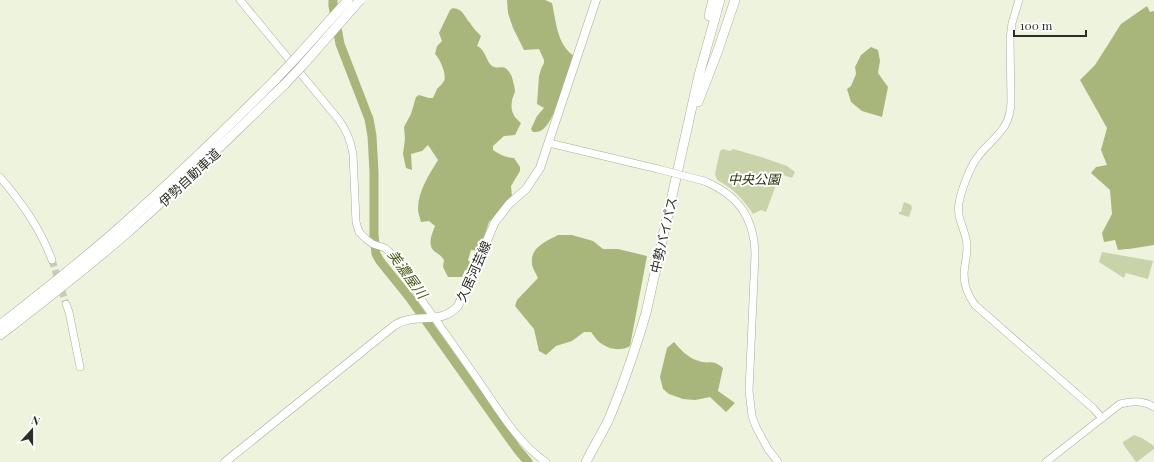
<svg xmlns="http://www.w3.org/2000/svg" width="1154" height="462" viewBox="0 0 1154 462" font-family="'Playfair Display','Noto Sans JP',serif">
<rect width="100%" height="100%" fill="#edf3dd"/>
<path fill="#c8d3aa" d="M723,149l7,2 3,-2 28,8 26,9 8,6 -3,6 -12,-4 -14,38 -5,-2 -8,4c-9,-14 -20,-26 -36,-34l-2,-6 5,-23z
M904,202l7,3 1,3 -3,9 -10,-3v-2h2z
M1102,252l51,9 -5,18 -22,-6 -2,5 -25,-16z
M1134,435l8,3 12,8v3l-16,12 -2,1 -13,-18v-2z"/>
<path fill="#a8b67c" d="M507,0h38l7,3c4,18 5,42 22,53 -5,16 -19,66 -32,74 -3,2 -6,2 -9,2l-2,-3 6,-13 7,-8 -7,-4 2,-28 2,-7 3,-6v-3l-5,-11 -15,1 -11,-22 -5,-15z
M1147,6l3,6 4,-1v234l-25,4h-3l-8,1 -3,-10 -11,2 -2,-9 10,-19 -2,-24 -19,-17 5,-6 11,-2 -6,-15 6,-22 -27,-48 15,-15 26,-41z
M453,8c10,1 11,8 17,15 3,5 7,9 11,13l-4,10c2,1 4,2 5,4 4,4 5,12 10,16 8,5 12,-5 20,11 1,4 3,11 3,15 -1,3 -3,6 -3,9 -2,10 2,16 9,22l-6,12 -11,1 -11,10v4c6,4 13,8 21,8l6,9v4l-9,15 1,11 -23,25 -10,29 -8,-1 -3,10 5,6 -3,6 -5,-2 -3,7h-14l-5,-10 1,-7c-2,-4 -6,-6 -10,-9 -7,-7 -2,-17 1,-25l-6,-5 -8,1c-1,-4 -3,-9 -3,-13 0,-18 11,-34 20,-49l-10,-15 -6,6 -11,3 1,16 -6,-2 -3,-14 2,-15 -1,-12 7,-13 5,-17 3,-2 10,3h4c1,-3 3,-6 4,-9 2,-2 5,-5 7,-8 3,-7 -4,-22 -9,-27l2,-8 5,-5 -3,-8 11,-23z
M871,47l7,3 2,11 -2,12 10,14 -6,30 -20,-6 -11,-9 -4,-13 4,-3 5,-12 -1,-7 6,-12z
M558,235h14l21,6 10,8h15l29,7 -17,90c-9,5 -19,4 -28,-2 -4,-2 -8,-8 -11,-12h-7l-12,9 -16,5 -10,9 -7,-4 -5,-22 -19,-23 2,-6 21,-22c-2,-5 -6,-10 -6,-15 -2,-16 15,-22 26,-28z
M674,342c7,8 14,16 25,19 11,4 12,-3 24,7l-5,23 17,12 -9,9 -16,-15 -15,3 -12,-1 -14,-5 -6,-5 -3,-12 7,-29z"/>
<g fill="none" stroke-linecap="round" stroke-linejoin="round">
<path stroke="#a8b67c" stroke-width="9" d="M333,0v6l7,38 29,75 3,17 2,36v63l2,19 4,7 29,36 108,152 11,13"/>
<path stroke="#c6ccb8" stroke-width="7" stroke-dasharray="7 3.5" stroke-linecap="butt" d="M52,260l14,44"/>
<g stroke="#a7ad98" stroke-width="8">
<path id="secondary" d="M240,0l99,120c8,11 12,22 14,34l3,68 3,10 7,7 7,5 12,4 16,14 10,16 7,17c20,28 40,56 60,85 19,27 40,64 68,82
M1019,0l-7,23 -2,16 1,63c-1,30 -19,35 -34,56 -7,9 -16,33 -18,45 -3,18 8,27 8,44 0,6 -1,12 -2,18 -3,15 1,28 10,40l118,103 9,10
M549,143l109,26
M0,177c22,26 40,51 52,83
M704,181c34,14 50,36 51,73l-6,137 3,25 4,11 12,22 10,13
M66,304l3,8 11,55
M1046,462l74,-58c13,-3 22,-4 34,3"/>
</g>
<g stroke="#a7ad98" stroke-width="9">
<path id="primary" d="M225,462l170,-137c21,-13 45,1 63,-19l37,-84 14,-18 17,-15 14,-21 56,-168"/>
</g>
<g stroke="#a7ad98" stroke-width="10">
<path id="highway" d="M709,16l4,-16
M698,102l19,-49 18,-53
M0,325c41,-32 82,-64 120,-98 55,-48 106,-98 157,-149
M0,335c43,-33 87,-67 128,-103 54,-47 105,-98 157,-148
M586,462c7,-14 15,-27 22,-41 15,-35 27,-71 38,-108l53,-238 21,-75"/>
</g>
<use href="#secondary" stroke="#fff" stroke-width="7"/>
<use href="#primary" stroke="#fff" stroke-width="8"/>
<use href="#highway" stroke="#fff" stroke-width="9"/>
<g stroke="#a7ad98" stroke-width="8" stroke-linecap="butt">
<path id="secondary-bridge" d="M658,169l46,12"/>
</g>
<g stroke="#a7ad98" stroke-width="10" stroke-linecap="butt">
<path id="highway-bridge" d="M277,78l18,-19 53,-59
M285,84l17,-18 58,-66"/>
</g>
<use href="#secondary-bridge" stroke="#fff" stroke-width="7"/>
<use href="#highway-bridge" stroke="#fff" stroke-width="9"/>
</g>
<g text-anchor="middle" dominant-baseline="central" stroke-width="4" stroke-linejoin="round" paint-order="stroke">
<g font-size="13" fill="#2c2e26" stroke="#fff">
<text transform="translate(189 177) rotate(-43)">伊勢自動車道</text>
<text transform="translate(663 235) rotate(-77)">中勢バイパス</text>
<text transform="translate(473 271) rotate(-66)">久居河芸線</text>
</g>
<g font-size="13" font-style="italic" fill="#252e00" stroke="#fff">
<text x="754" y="178">中央公園</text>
</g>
<g font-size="14" font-style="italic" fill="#4d5a1a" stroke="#fff">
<text transform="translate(408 274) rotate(54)">美濃屋川</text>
</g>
</g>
<g transform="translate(32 430) rotate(21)" stroke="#ffffff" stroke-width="3" paint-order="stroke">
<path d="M0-3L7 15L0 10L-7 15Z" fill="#2c2e26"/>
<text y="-6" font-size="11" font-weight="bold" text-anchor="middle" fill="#2c2e26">N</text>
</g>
<path d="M1014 30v6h72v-6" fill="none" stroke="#2c2e26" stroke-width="2"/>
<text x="1020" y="30" font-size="12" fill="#2c2e26" stroke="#ffffff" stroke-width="3" paint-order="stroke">100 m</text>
</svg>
